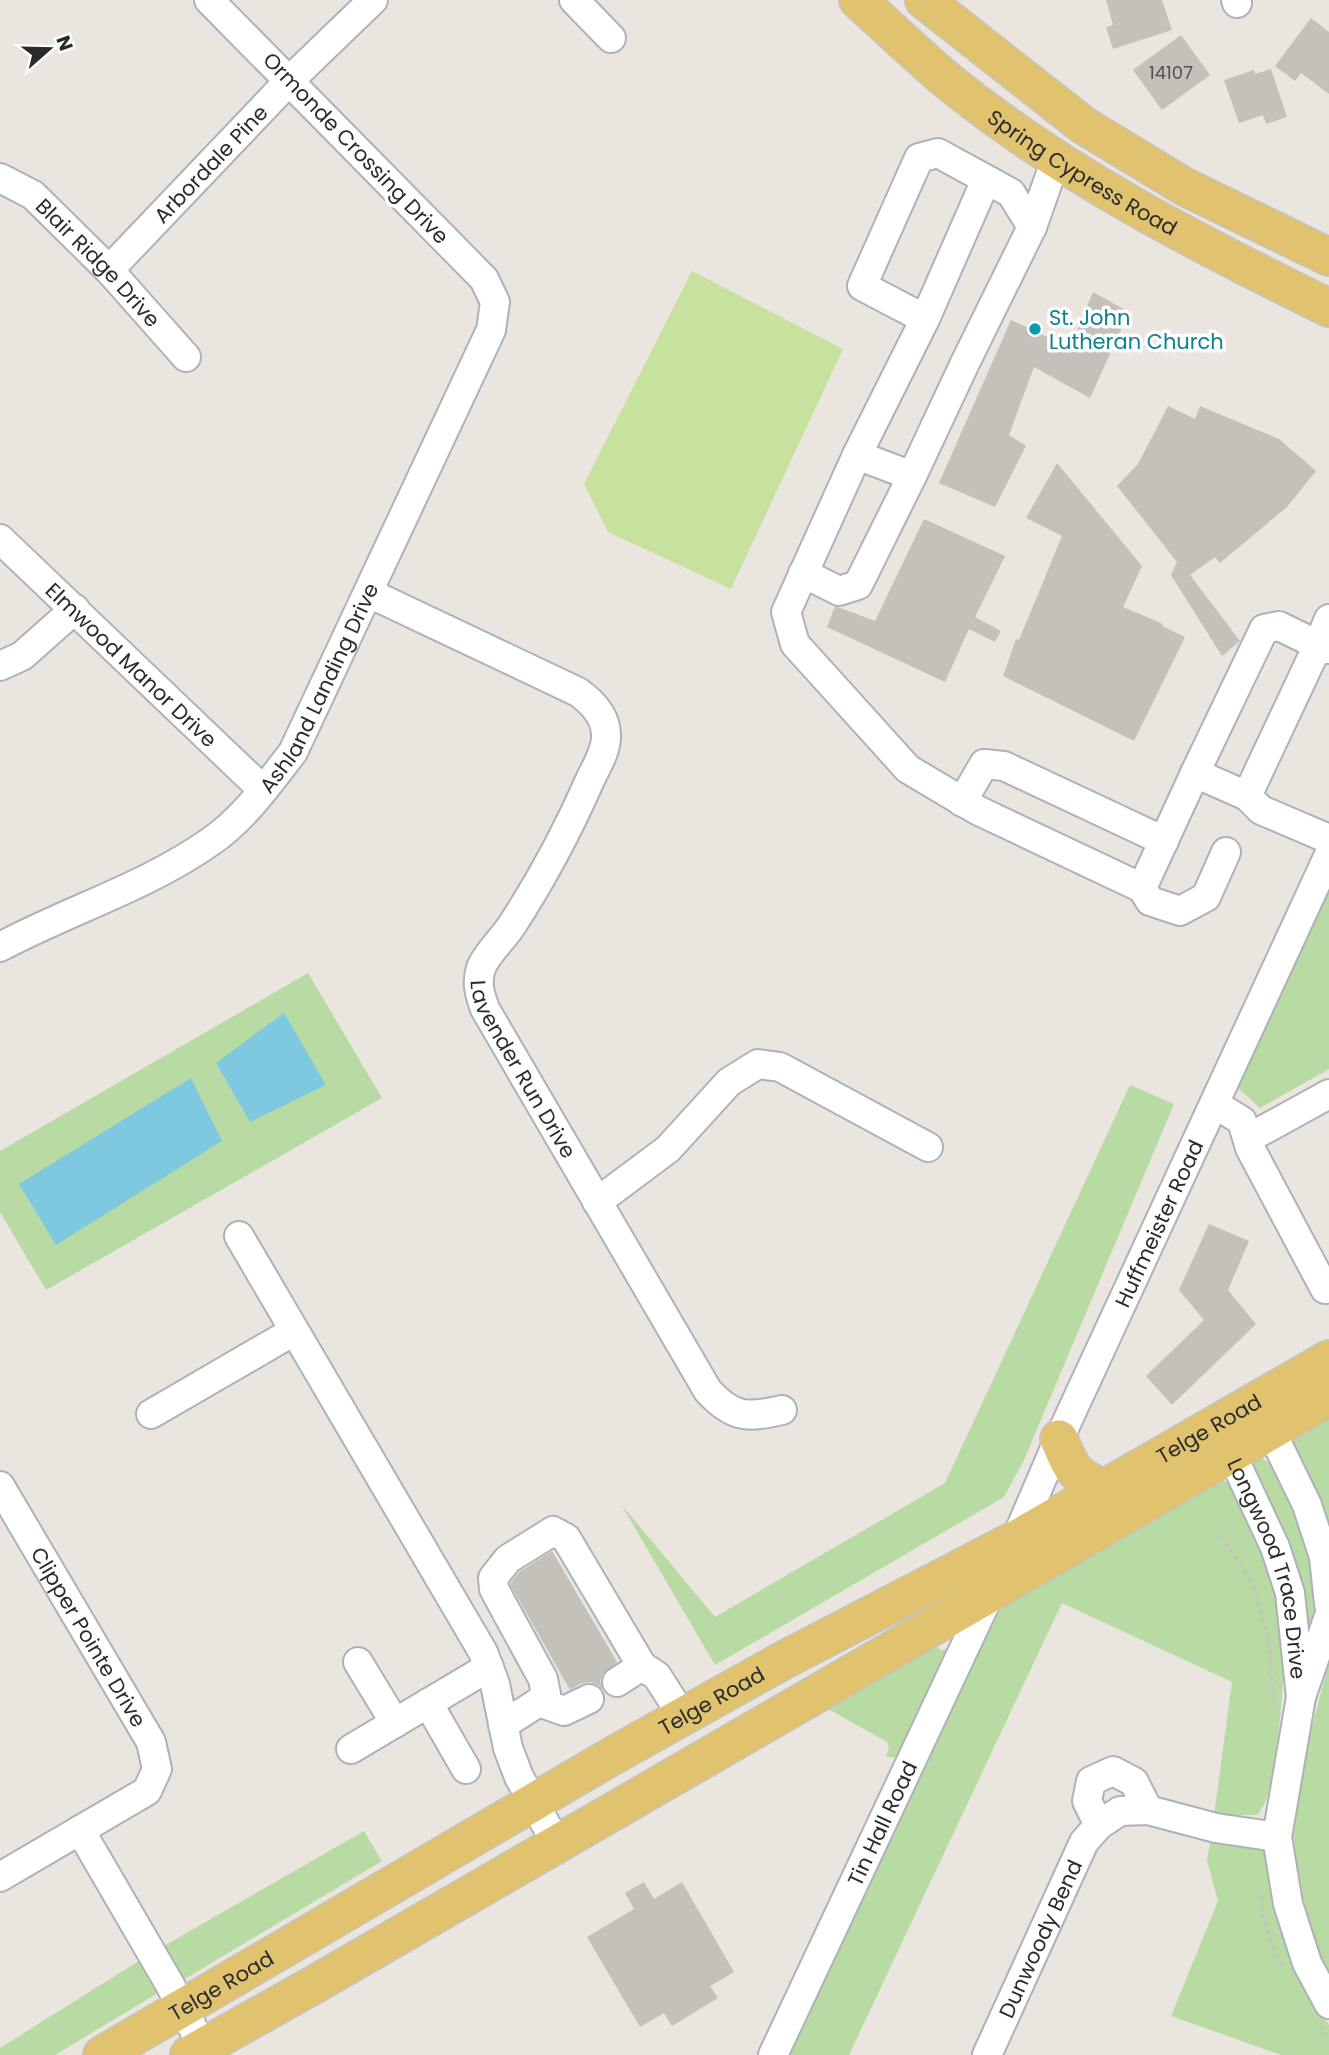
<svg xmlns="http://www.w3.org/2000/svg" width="1329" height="2055" viewBox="0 0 1329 2055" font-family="Poppins,sans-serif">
<rect width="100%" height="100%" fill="#ebe5df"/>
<path fill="#b7dba2" d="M1329,888v181l-69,39 -23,-21z
M308,973l74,125 -336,192 -46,-78v-61z
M1130,1085l44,19 -150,356 -20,37 -289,168 -94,-161 94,113 230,-134z
M1329,1410v126l-37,-89 3,-11z
M1258,1456l20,12 15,25 22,84 1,45 -6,6 -7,-5 -49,-148v-13z
M1211,1478l18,5c19,31 38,66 46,102 13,55 9,115 0,170 -4,21 -4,44 -18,60h-43l18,-133 -170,-79 -213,452h-60l213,-454z
M941,1637l-4,9 4,5 13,-6 -55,109 -5,4 -8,-2 3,-7 -2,-7 -59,-33 -1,-5z
M1329,1662v314l-17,-34 -19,-68 -1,-71z
M364,1831l18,30 -199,119 -21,-33z
M1211,1837l54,11 36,131 28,46v30h-48l-110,-39 47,-115 -11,-41z
M142,1959l14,25 2,9 -103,62h-55v-7z"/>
<path fill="#c7e19f" d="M692,271l151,78 -112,240 -123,-57 -24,-48z"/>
<path fill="#7fc9e0" d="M284,1013l42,72 -76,37 -34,-59z
M191,1078l31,63 -166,104 -37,-61z"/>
<path fill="#c4c0ba" d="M1106,0h56l10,30 -59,19 -7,-22 7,-2z
M1311,18l18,14v62l-28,-21 -6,8 -20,-15z
M1181,35l29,40 -48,35 -29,-40z
M1271,69l16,48 -21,7 -3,-9 -24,8 -15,-43 30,-10 1,4z
M1093,292l36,20 -39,86 -56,-31 -25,68 17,11 -31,61 -56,-24 72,-163 59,28z
M1168,406l27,13 5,-13 79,33 37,32 -29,36 -67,56 -5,-6 -25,18 50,66 -18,15 -51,-81 6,-13 -60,-76 21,-22z
M1057,463l85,103 -19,41 40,17 -1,2 23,11 -51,104 -131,-65 13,-37 3,1 43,-104 -36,-18z
M924,519l81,37 -30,61 26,14 -6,11 -26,-13 -24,53 -118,-55 8,-21 40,15z
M1209,1224l40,17 -21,49 28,34 -84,81 -26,-29 58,-56 -25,-30z
M552,1551l65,111 -15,13 -2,7 3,8 -5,-5 -8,-3 -10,2 -10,6 -60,-106 9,-12z
M644,1882l10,17 28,-17 52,90 -24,14 8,12 -46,28 -8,-13 -24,14 -53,-90 47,-28 -9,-16z"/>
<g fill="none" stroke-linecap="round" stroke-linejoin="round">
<g stroke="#afb1ba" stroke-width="32">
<g id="minor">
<path d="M574,0l37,38"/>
<path d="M1236,0l1,3"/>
<path id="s1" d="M0,178l33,17 76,75 77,87"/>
<path d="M986,180l-61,139 -68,136 55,21 53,-113 67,-136 24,-68"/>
<path id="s2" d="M109,270l181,-190 83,-80"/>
<path d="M925,319l-63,-33 57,-128 19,-5 73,40 21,34"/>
<path d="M857,455l-71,157 9,32 113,125 69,41 165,78"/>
<path id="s3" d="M0,539l263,251"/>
<path d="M803,573l36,18 19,-6 54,-109"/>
<path id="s4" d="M369,593l209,99c14,10 28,25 28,43 1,15 -10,32 -16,45 -22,50 -48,99 -78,145 -9,14 -25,28 -31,43 -5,15 -1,27 4,41l223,382c25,27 39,27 74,19"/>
<path d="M1329,649l-11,-4 -71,151 14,14 68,29"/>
<path d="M0,666l22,-10 53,-47"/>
<path d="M1195,773l-53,115 8,13 30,10 26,-14 20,-45"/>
<path d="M1247,796l-52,-23 69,-144 15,-3 39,19 11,-26"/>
<path d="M962,802l22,-38 20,2 160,75"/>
<path id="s5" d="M0,947c69,-37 146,-60 210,-105 34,-23 58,-58 83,-90l198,-422 4,-28 -11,-23 -275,-279"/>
<path d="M1215,1104l27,17 8,27 75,141 4,-2"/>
<path d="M1249,1138l80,-44"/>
<path d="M597,1202l71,-53 61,-67 29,-18 22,3 148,80"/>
<path d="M239,1236l244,416 12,32 13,64 11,29 38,67"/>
<path d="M151,1414l143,-83"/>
<path d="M1255,1422l16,9 36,74 17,52 5,47"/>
<path id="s6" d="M1234,1436l-3,17 44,94 15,46 11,104"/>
<path id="s7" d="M0,1486l151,256 6,27 -10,22 -147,86"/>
<path id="s8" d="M1013,1546l46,-107 270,-584"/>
<path d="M1329,1616l-28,81 -24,140 11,67 19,59 22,41"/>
<path d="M358,1662l37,61"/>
<path d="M617,1682l25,-16"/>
<path d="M539,1702l25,9 25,-12"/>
<path d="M428,1703l38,66"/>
<path d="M503,1725l36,-23 7,-8 -3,-15 -49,-90 -1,-11 15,-19 45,-28 13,7 76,128 15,10 26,41"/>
<path d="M351,1749l138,-82"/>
<path d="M1099,1825l-12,-24 4,-20 22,-10 21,11 14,28"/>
<path d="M80,1830l89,153 34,64"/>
<path id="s9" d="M773,2055l219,-466"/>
<path id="s10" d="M987,2055l97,-213 15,-17 21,-14 28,-1 68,18 61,9"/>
</g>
</g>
<g stroke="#c4c4c4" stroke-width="40">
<g id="major">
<path id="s11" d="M858,0c30,27 60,56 91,82 115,93 248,161 380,226"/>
<path d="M924,0l159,125 102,62 144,70"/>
<path d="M1059,1439c13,31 14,36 46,50"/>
<path id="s12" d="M102,2055l512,-300 168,-94 233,-121 314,-181"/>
<path d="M189,2055l128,-72 1012,-586"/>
</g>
</g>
<path stroke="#c4c4c4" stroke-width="3.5" stroke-dasharray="5 3.5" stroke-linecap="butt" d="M1220,1535l34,51 15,58 5,65
M1262,1896c-1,24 10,48 20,70
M1319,2025l10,14"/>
<use href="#minor" stroke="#fff" stroke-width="28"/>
<use href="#major" stroke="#e0c26f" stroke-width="37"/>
</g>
<circle fill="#0f9aa8" stroke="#fff" stroke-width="2.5" cx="1035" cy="329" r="7"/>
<g text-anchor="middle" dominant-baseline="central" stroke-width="7" stroke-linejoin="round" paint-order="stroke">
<g font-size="18" fill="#51504f">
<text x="1171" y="72">14107</text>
</g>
<g font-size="21" fill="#2b2b2b" stroke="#fff">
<text transform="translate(356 148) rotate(46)">Ormonde Crossing Drive</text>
<text stroke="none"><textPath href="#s2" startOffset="147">Arbordale Pine</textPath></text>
<text stroke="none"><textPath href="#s11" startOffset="284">Spring Cypress Road</textPath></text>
<text stroke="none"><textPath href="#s1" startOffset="131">Blair Ridge Drive</textPath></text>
<text stroke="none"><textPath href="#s3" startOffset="182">Elmwood Manor Drive</textPath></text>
<text stroke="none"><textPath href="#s5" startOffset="427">Ashland Landing Drive</textPath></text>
<text stroke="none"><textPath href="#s4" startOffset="663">Lavender Run Drive</textPath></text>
<text stroke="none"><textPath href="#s8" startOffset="354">Huffmeister Road</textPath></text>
<text stroke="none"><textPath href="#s12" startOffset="1272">Telge Road</textPath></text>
<text stroke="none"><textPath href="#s6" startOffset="140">Longwood Trace Drive</textPath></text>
<text stroke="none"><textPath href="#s7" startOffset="175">Clipper Pointe Drive</textPath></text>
<text stroke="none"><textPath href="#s12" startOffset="705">Telge Road</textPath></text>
<text stroke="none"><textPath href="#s9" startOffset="256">Tin Hall Road</textPath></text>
<text stroke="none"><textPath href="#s10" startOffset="128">Dunwoody Bend</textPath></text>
<text stroke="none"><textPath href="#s12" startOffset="138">Telge Road</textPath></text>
</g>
<g font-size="21" fill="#0d838f" stroke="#fff" text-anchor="start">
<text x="1049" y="317">St. John<tspan x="1049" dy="24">Lutheran Church</tspan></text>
</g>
</g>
<g transform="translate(49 49) rotate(70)" stroke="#ffffff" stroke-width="5" paint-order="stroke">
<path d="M0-5L12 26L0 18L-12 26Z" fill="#2b2b2b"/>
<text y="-10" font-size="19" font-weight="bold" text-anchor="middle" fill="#2b2b2b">N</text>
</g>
</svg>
